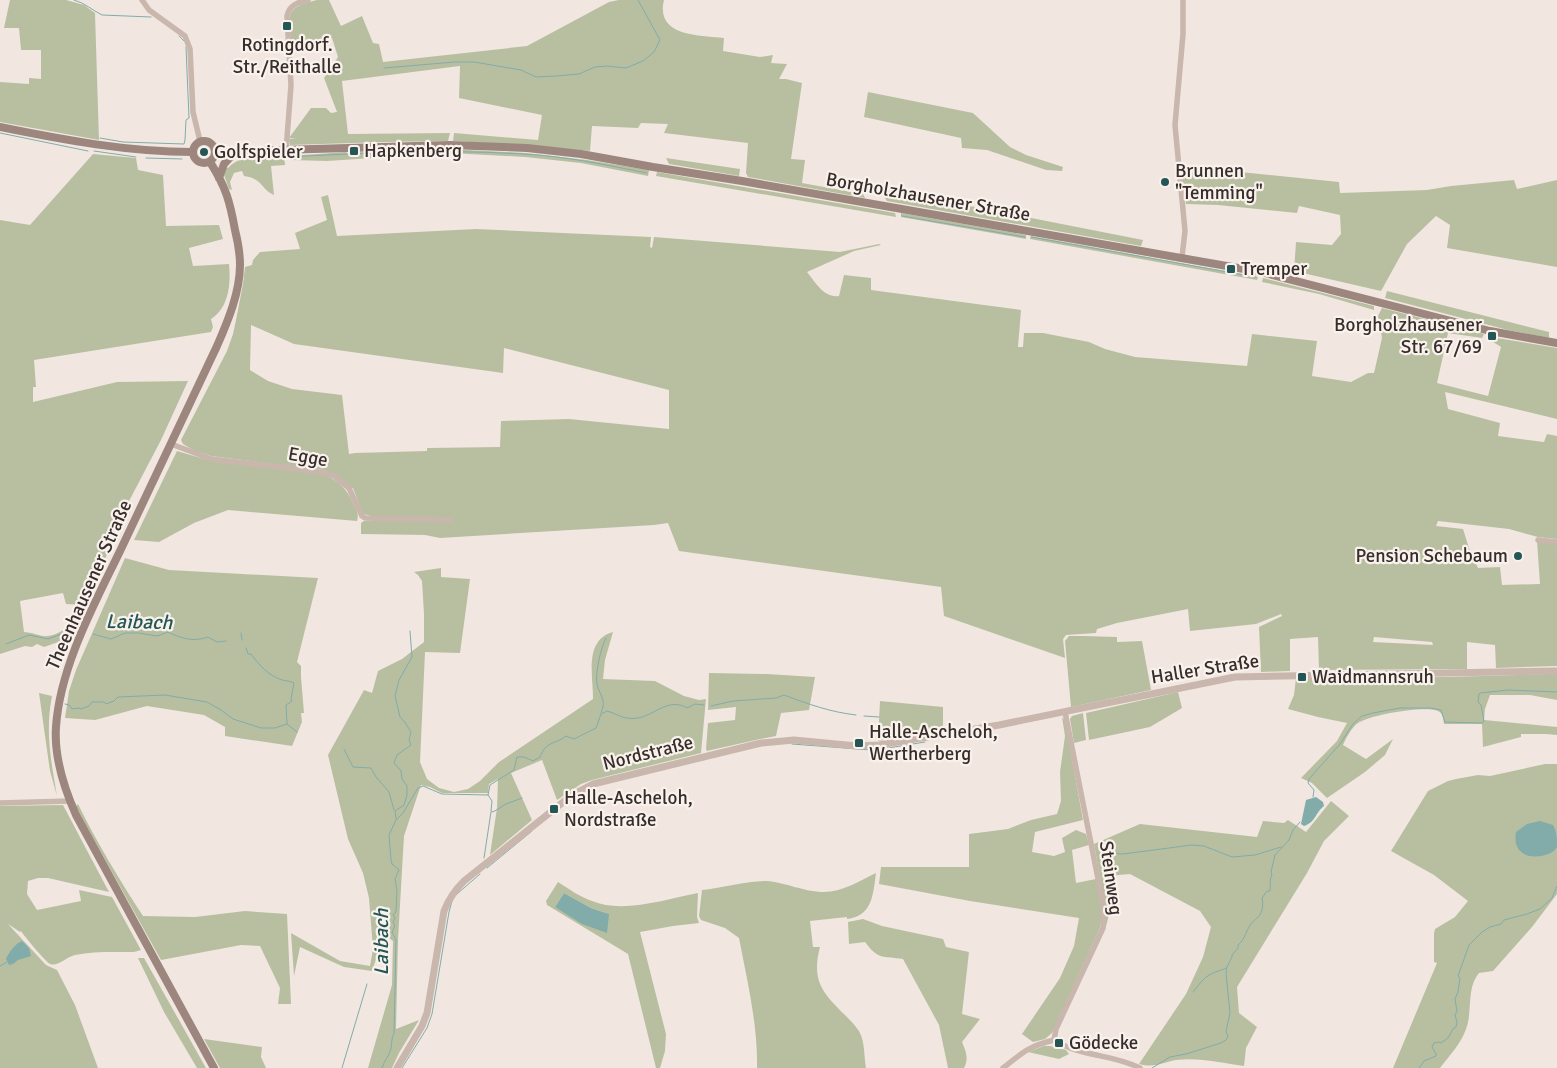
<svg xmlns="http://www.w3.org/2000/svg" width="1557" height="1068" viewBox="0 0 1557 1068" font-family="Signika,sans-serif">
<rect width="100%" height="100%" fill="#f1e7e0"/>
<path fill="#b8bfa1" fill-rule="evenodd" d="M10,0h56l18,5 11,8 4,127 -99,-18v-40l29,2v-6l12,1v-29h-20l-2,-22h-15z
M317,0h12l12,26 21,-10 11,27 6,1 4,18 144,-16 82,-44 10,-2h45c-9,37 36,35 60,38l-1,13 37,6 13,-2 -2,8 16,1 -8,15h7l16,4 -11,76 14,1 -3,23 61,11 2,4 -117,-21 -2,-4 2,-30 -84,-10 4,-9 -27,-1 -3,5 -46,-2 -2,25 -53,-5 -84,-5 1,-8 84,7 4,-25 -83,-17 1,-32 -118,15 6,53 102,-1 -2,8 -63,1 -95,3 -1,-6 7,-1h-7l22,-30h15l5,5 6,-1 -13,-34 14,-21 -6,-19 -41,5c-2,-30 -7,-35 26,-43z
M868,92l105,21 37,34 16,8 37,12 -1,4 -16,-1 -59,-20 -25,-2 -1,-10 -97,-21z
M449,149l77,4 61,7 62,10 -1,6 -67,-13 -56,-6 -75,-4 -123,8 -37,-1 -1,-4 57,-4 2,2 6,-2z
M93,154l43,4 2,12 25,5 3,51 53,-1 4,14 -34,9 4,18 36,-2c2,19 0,44 -18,55l2,8 -2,5 -177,28 2,27h-3v15l84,-20 71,-1 -27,59 -44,84 -2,8 -5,-3 -6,16 5,2 -3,10 -6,8 -15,40 -19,-1 -3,-11 -43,8 4,31c8,0 16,5 24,4 10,-1 22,-10 29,-16l-7,18 -26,9 -7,-3 -5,3 -7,-1 -25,8v-434l30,5z
M284,156l1,9 -14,1 3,29c-15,-7 -10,-16 -30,-19l-2,-5 -8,2 -4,9 2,8 -3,-1 -5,-14 2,-8 2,1c14,-15 38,-11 56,-12z
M666,158l74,11 -1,7 -70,-12z
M1181,166l158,16 1,11 87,-3 24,-4 63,-6 3,9 40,-9v87l-110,-19 3,-23 -14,-9 -29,28 -26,47 -87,-20 2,-29 36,3 9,-11 -1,-19 -41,-9 -2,7 -79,-8 -32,-1z
M657,172l238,41 1,4 -240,-41z
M852,183l291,57 -2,6 -254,-45 -5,-8 -26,-4z
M328,195l9,41 139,-7 175,8 -1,10 2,1 2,-11 186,15 39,-8 2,1 -27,6 -47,21c9,11 17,26 32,24l5,-21 27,3v12l150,20 -3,37h5l1,-14h19l46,9 16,7 30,8 112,9 5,-32 65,7 -5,35 39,6 17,-9h6l8,-35 -4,-22 4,-8 102,26 -2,4 -34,-5 -11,50 51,13 13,-49 -11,-7 1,-3 66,11v71l-112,-27 3,17 52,14 -2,13 46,6 3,-8 10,2v103l-19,-2 -29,-8 -71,-8 -2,5 27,3 6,19 9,20 22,-1 2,18 38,-1 -3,-43 20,2v123l-61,2 -1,-23 -28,-3v27l-148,1 -1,-33 -28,2v32l-29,1 -2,-45 23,-11 -1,-2 -25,10 -66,7 -2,-22 -71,14 -20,6 -1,4 -30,2 -3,4 2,19 -121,-42 -3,-29 -262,-36 -11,-28 -14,2 -214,13 -15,-3 -64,-1v-11l3,-2h28l-29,-7 -10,-26h-2l-16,-14 -12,-4 -112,-14 -18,-6 -10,-6 -2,-4 46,-89 6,-17 3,-14 7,-36 2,-17 7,-2 1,-5 7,-8 40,-3 -5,-16 32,-13 -6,-23zM251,325l43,19 209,29 1,-25 165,42v39l-100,-10 -68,2 -1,26 -73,1v3l-72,2 -6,1 -7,-59 -50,-6 -24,-8 -18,-11zM1374,637l58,5 1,3 -60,-3z
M901,213l125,22v4l-125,-22z
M1031,236l227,41 -1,3 -227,-41z
M1263,278l111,28v4l-55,-16 -57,-12z
M1387,291l162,41v6l-41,-8 -123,-32z
M177,451l34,10 111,13c17,6 25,15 32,31 3,6 5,10 3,16l-129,-11 -34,13 -35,19 -25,-2z
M125,558l44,12 149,8 -21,84 4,4v11l3,36h-3l1,9 -10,24 -67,-10v-9l-21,-12 -57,-9 -52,14 -30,-2 4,-27 7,-21z
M441,568v9l29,2 -10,74 -35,-1 -5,110 7,17 12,9 15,4 14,-3 12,-8 19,-19 94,-63c0,-24 -9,-59 20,-67l-8,28 -2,19 52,2 29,15 15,4 7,-1 -5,54 -109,27 -11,4 -24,16 -15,-40 -31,13 21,47 -42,35 7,-47 1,-29 -9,5 -1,9h-46l-12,-6 -9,-2 -17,51 -6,104 -2,89 23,-9 -20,33 -7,15h-24l24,-83 1,-44 -4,-3 -10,-3 -1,18 -6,18 -28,-4 -44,-20 -6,29 -3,-43 49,28 30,5 3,-17 -4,-51 -6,-25 -15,-34 -20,-84 36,-65 8,3 6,-22 24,-12 22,-17v-28l-2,-33 -4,-6 -4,-3z
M1069,636h14l34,1v5l25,-1 9,49 -80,17 -6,-66z
M709,673l58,1 48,3 -6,33 -28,3 -5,23 -16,3 -53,12 -1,-2 2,-26 27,-3 1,-13 -28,3z
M1551,674h6v26l-27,-5h-40l-5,14 -1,11 73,7v8l-11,-1h-25v3l-38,10 -1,-23h-38c-1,-6 -1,-11 -6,-13 -12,-6 -69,4 -80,12 -6,4 -12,15 -15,22l23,14 27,-20 -8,16 -20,17 -38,26 -15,-15 -11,-5 36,-37 10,-18 -29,-6 -30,-8 6,-14 2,-17 151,-1z
M1178,692l4,16 -32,19 -61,13 -3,-27z
M39,693l13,3c-7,36 -1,64 5,100l-7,-25z
M880,701l63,6v24l-65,10z
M1083,713l3,27 -12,3 -4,-24 2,-3z
M1062,717l3,4 18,99 -48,12 -3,20 22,4 11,-4 -3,-14 14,-8 10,4 3,11 -17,5 4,33 20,-4 5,26 1,11 -2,12 -48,105 -7,6 -12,3 -11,-8 38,-56 14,-32 5,-28 -109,-17 -91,-17 2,-17h88v-33l39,-5 23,-9 26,-6 4,-13 -1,-29 5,-36z
M1545,764h12v130l-25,33 -39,44 -14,2c-13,16 -6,38 -13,56 -5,15 -17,27 -26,39h-47l44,-105 -3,-1v-29l1,-4 20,-12 13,-16 -34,-26 -43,-24 37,-60 20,-10 8,-2 22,-4 12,1z
M1331,801l18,15 -25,25 -17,32 -70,114 2,26 18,14 -11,21 -2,18c-22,-3 -46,-9 -68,-6 -15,3 -21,8 -37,4l47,-70 17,-37 8,-30 -11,-16 -70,-37 -23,2c2,20 5,34 -2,53v-25l-11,-60 46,-20 117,13 6,-16 21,2 4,-3 18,12z
M78,804c19,39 41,75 65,112l52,1 50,-6 42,3 4,90h-13l2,-16 -20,-42 -19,-1 -80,15 -77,-138 -8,-16z
M63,805l46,87 -61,-14h-10l-10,3 -1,13 10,16 44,-9 -2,-11 33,7 29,53 -7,2c-20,0 -40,-1 -59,3 -9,2 -17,12 -25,9 -5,-3 -26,-28 -29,-33l-1,1 -12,-8 38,41 11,5 18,35 23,63h-98v-262z
M876,873c-3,21 -3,43 -29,46v-2l-37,4 3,26h7c-9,34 3,46 25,68 5,5 12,12 15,18 5,10 4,24 6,35h-109c1,-43 -10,-88 -18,-130l-14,-10 -24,-8 -2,-4 3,-26c18,-2 49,-10 66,-9 18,2 35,10 53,11 20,1 38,-11 55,-19z
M558,882c11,7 22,15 34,19 30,13 75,-2 106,-8l-1,24 2,6 -26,3 -33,6 26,102 -1,17 -5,17h-4l-28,-114 -81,-49 -1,-4zM564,893l27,15 18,6 -54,-7z
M863,919l19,7 61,13 3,8 23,5 -7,62 18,5 -18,23c4,9 7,17 2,26h-16l-9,-43 -36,-66c-20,-3 -25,1 -38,-17l-16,2 -1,-22z
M138,958h6l62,110h-9l-33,-56z
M204,1039l58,8 -1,10 5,11h-46z
M1044,1046h6l16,4 3,4 -10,5 -31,-7z"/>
<path fill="#81acaa" d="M1316,797l7,5 1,4c-9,7 -8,16 -20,20l-3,-2 5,-24z
M1540,821l13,4c4,6 4,15 4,22 -4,11 -47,19 -41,-15l11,-8z
M564,893l27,15 18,6 -2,19 -25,-9 -27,-17z
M22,941l7,7 2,8 -13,4 -5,4 -4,1 -3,-6c3,-7 9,-15 16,-18z"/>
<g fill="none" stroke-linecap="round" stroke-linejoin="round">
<path stroke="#81acaa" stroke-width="1" d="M74,0c11,3 18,10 28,15l49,2
M179,36l5,5
M384,68l71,-6h19l47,8 15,7 20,-1 23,-2 16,-7 12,-1 19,2 17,-7 11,-9 6,-12 -22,-40
M0,133l88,18
M100,138l23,4 61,2 1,-4 1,-20 3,-2 -3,-71
M94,151l42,6
M146,158l36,1
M242,159c94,-4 187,-11 281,-5 42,2 83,11 124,19
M902,216l123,21
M1031,237l225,40
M241,633l1,7
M93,634l18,5 14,-6h14l18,3 11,-4c14,7 26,10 40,5l9,5 9,-1
M6,644l23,-9 19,4 21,-8
M246,648l2,6h3c8,11 18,22 31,26 4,1 8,1 12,3l-3,16 1,2 -6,4 1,19 10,8
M65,704l4,1 3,4 7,-1 2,1 8,-3 3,-4h12l2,2 8,-3 4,-4 47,-2 42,7 14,8 12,9 28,9h14l12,-4
M711,706l22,-5 43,-3 8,-3c24,9 46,17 72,20
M601,713c6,-14 -1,-16 -4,-29 -2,-11 4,-37 9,-46
M864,716l15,1
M792,744l79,6
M344,749l9,18 18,1 5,9 13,15 5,18
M882,749l43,-7
M488,795l4,6 -1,10 2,1 13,-8 16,-6
M1313,797l1,-7 -6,-7 1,-4 31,-35 13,-20 9,-8 11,-3 27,-5h31l10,2 4,12 37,1 2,-2 -3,-16 -3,-3 1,-8 1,-1 28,-3 49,2
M396,819l-1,-8 9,-6 3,-10v-9l-5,-7 -1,-8 -7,-8 3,-8 14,-10 -2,-5 2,-8 -7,-11 -4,-4 -5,-21 4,-16 13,-23 -2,-26
M1104,853l19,1 69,-9 12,1 28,11 23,-2 26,-8
M484,858l7,-46
M487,868l45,-37
M457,894l23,-20
M0,966l7,-4
M1193,992c5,-6 10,-14 18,-18 5,-3 10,-3 15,-6
M342,1068l25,-84
M382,1068c2,-7 7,-12 9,-19 1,-7 0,-8 3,-16l2,-93 -4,-8 3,-6 -2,-4 2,-4 -2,-3 3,-3 1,-21 -2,-12 4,-9 -7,-6 -1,-4 -2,-25 7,-15 7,-7 15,-25 5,-2 19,8 46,1 2,-10 24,-15 3,-13h7l9,4 7,-4c6,-16 14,-12 26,-21l8,3 22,-11 5,-14 6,-3c13,4 16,9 31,7 17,-3 31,-21 49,-10l8,-4 9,1
M402,1068l25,-40 5,-14 17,-102 3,-11
M1152,1068l18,-11 16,-3 35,-11 5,-3 2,-3 -2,-6 4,-18 -4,-40 1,-6 5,-10v-2l6,-7v-3c7,-5 8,-15 13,-21 4,-5 9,-7 11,-14 1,-4 1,-8 0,-12l5,-7h3c1,-6 -1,-11 2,-16l-1,-3 4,-17 14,-15 4,-10 7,-8
M1419,1068l5,-7 12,-5v-2l-4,-7 2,-4 5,-1 2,1 7,-5 5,-9 3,-2 1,-5 -2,-7 2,-4 -2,-12 3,-7 2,-14 -2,-2 11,-31 13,-13 8,-5 11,-3 3,-4 23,-6 13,-5 12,-11 5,-12"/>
<path stroke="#c9b6ac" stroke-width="5.5" d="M142,0l7,10 36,26 5,13 3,63 7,29
M286,151l5,-66 -4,-69c2,-11 12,-14 21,-16
M1182,257l3,-26 -10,-106 8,-91v-34
M171,444l40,15 95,11 18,3 10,3 15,12 13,28 3,2 86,2
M1538,540l19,2
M0,803l70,-2
M1054,1040l2,-11 41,-88 6,-13 1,-12 -1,-12 -38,-192
M1003,1068c19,-15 26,-22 51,-28 26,17 59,14 86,28"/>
<path stroke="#c9b6ac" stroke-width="7" d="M397,1068l25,-42 5,-13 17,-102c5,-13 11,-21 20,-30l108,-86 21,-11 168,-41 33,-3 63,6 22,-1 120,-20 236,-48 322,-6"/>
<path stroke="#9c867e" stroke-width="8" d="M0,127c64,13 128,25 193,25
M193 152a11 11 0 1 1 22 0a11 11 0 1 1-22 0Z
M216,152l234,-7 77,3 54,6 72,13 89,14 519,91 229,59 67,12
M210,162c16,25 20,40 25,68 3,12 5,23 5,35 0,27 -12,56 -23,81 -32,68 -64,135 -96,203 -26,54 -61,117 -65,178 -2,29 8,61 20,88l138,253
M219,178l5,-14 11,-12"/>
</g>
<g fill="#235654" stroke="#f9f2ec" stroke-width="2">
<rect x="282" y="21" width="10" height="10" rx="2.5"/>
<rect x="349" y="146" width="10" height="10" rx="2.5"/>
<circle cx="204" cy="152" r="5"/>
<circle cx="1165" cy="182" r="5"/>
<rect x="1226" y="264" width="10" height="10" rx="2.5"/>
<rect x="1487" y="331" width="10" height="10" rx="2.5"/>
<circle cx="1518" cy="556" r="5"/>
<rect x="1297" y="672" width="10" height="10" rx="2.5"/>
<rect x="854" y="738" width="10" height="10" rx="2.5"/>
<rect x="549" y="804" width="10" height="10" rx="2.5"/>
<rect x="1054" y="1038" width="10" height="10" rx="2.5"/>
</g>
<g text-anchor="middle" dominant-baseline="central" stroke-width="4.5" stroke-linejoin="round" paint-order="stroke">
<g font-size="19" fill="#372d2b" stroke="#f9f2ec" text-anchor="start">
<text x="287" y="45" text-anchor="middle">Rotingdorf.<tspan x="287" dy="22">Str./Reithalle</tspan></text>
<text x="364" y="151">Hapkenberg</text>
<text x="214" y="152">Golfspieler</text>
<text x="1175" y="171">Brunnen<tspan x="1175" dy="22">"Temming"</tspan></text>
<text x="1241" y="269">Tremper</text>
<text x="1482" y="325" text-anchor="end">Borgholzhausener<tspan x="1482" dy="22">Str. 67/69</tspan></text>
<text x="1508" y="556" text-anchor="end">Pension Schebaum</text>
<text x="1312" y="677">Waidmannsruh</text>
<text x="869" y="732">Halle-Ascheloh,<tspan x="869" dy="22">Wertherberg</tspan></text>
<text x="564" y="798">Halle-Ascheloh,<tspan x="564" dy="22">Nordstraße</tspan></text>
<text x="1069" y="1043">Gödecke</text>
</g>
<g font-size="19" fill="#372d2b" stroke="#f9f2ec">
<text transform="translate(928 197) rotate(10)">Borgholzhausener Straße</text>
<text transform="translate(308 457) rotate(10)">Egge</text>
<text transform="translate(89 585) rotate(-66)">Theenhausener Straße</text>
<text transform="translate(1205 669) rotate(-9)">Haller Straße</text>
<text transform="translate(648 753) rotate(-14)">Nordstraße</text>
<text transform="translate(1111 878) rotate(82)">Steinweg</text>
</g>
<g font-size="20" font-style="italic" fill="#235654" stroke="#f9f2ec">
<text transform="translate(139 622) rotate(1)">Laibach</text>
<text transform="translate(381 942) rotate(-90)">Laibach</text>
</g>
</g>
</svg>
